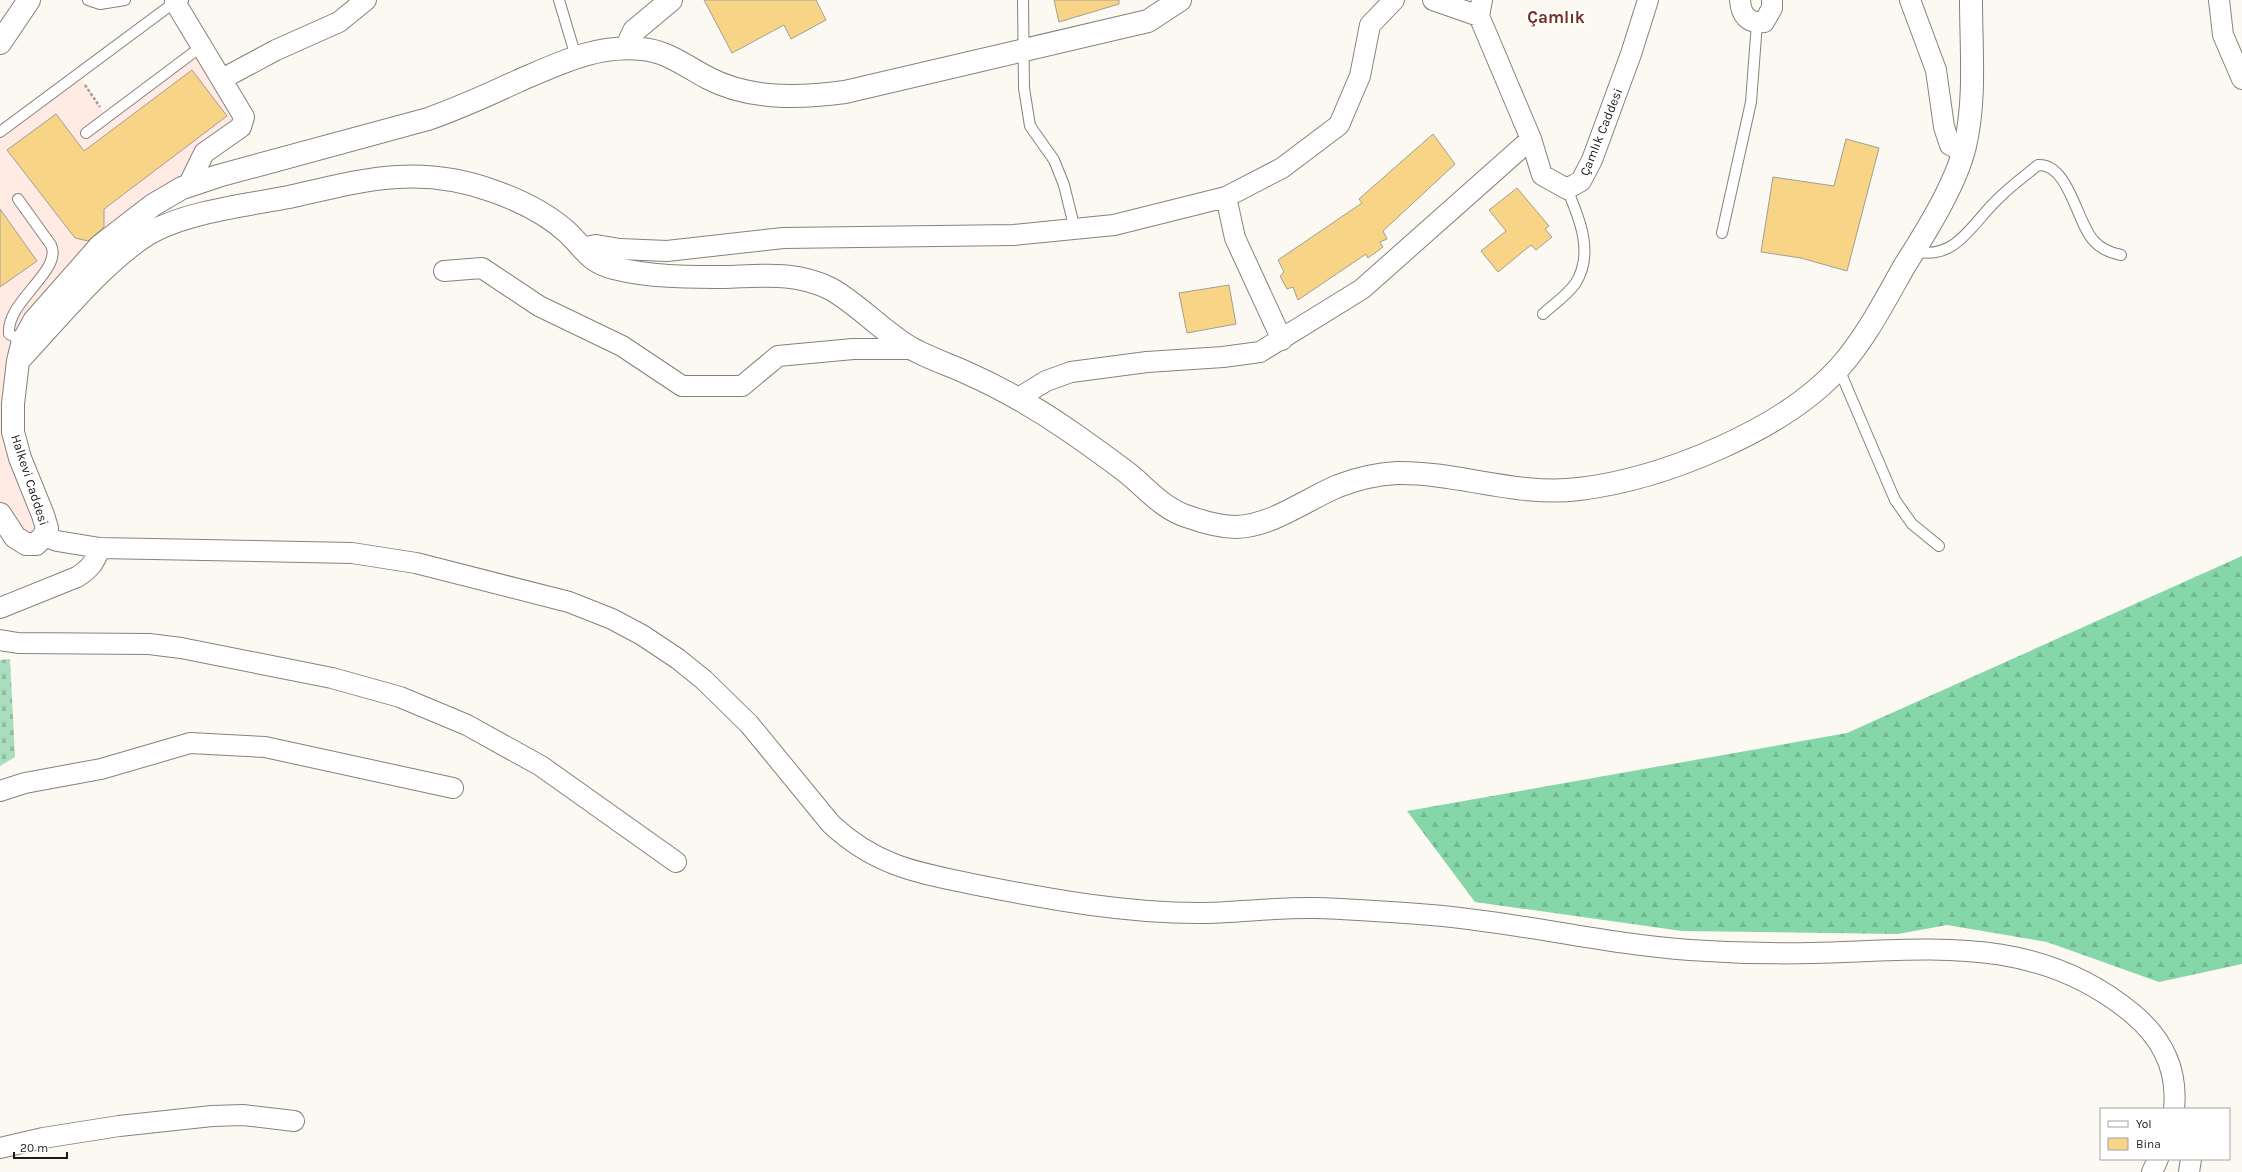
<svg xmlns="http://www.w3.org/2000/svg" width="2242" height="1172" viewBox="0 0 2242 1172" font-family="Karla,sans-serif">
<defs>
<pattern id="forest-firs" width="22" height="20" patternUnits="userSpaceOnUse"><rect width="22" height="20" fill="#85d7a9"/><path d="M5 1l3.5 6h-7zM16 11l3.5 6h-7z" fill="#72b891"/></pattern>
<pattern id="cemetery-stones" width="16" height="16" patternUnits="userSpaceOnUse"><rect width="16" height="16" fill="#a9ddbe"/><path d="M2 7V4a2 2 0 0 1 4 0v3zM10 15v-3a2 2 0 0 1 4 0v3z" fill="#91bda3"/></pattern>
</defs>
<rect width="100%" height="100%" fill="#fcf9f2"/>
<path fill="#ffeae4" d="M202,46l41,66 -45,51 -140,128 -45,113 30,111 -7,29 -36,-30v-387l78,-53 29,43z"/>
<path fill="url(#forest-firs)" d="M2242,556v408l-83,18 -112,-40 -100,-17 -49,9 -216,-3 -207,-29 -68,-91 440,-78z"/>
<path fill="url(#cemetery-stones)" d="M10,659l5,98 -15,9v-106z"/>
<path fill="#f8d486" stroke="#a19e97" d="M704,0h112l10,20 -35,19 -7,-14 -52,28z
M1054,0h65v4l-60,18z
M192,70l35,46 -123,93v18l-16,14 -13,-3 -68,-88 49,-36 28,37z
M1433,134l22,30 -72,67 4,8 -7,3 3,5 -15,11 -2,-4 -68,46 -5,-13 -6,2 -7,-13 4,-4 -6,-12 84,-57 -3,-4z
M1846,139l33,9 -32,123 -46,-13 -40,-6 12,-75 61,9z
M1517,188l32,38 -4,3 7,8 -16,13 -5,-5 -33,27 -17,-21 25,-20 -17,-21z
M0,209l37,52 -37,26z
M1229,285l7,39 -49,9 -8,-40z"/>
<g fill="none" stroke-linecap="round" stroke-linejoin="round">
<g stroke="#85827c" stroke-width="12">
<path id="service" d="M88,0l12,4 25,-4
M559,0l17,57
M1023,0l1,88 6,38 24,34 10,25 11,45
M0,132l175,-130 -1,-1
M86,133l116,-87
M18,199l33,46c12,26 -45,56 -42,89l14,7
M1722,233l29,-131 6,-79
M1914,251c43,11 59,-30 86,-54 12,-12 25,-21 38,-32 31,-2 39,59 56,76 7,8 17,12 27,14
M1543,314c10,-9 24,-19 32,-30 20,-30 4,-67 -8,-95
M1839,369l56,131 17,24 27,22"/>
</g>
<g stroke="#85827c" stroke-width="22">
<path id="minor" d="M178,0l-3,2 69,115 -3,10 -37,26 -16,33
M1433,0l46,16
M1482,0l-3,16 52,123 11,36 25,14 14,-8 11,-21 39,-106 17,-54
M1740,0c1,15 8,24 24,22l8,-14v-8
M1910,0l26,70 8,57 6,18 14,7
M2219,0l4,35 19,44
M222,79l54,-29 63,-28 27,-22
M1226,197l9,41 47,102
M581,248l15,-3 24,4 47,2 116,-13 231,-3 100,-10 112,-28 56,-29 57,-43 21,-49 10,-51 24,-25
M444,271l38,-3 57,38 83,40 60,40h60l36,-30 75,-7h60
M1017,399l29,-18 25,-9 76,-10 76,-5 37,-5 102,-63 169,-150
M44,536l13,5 43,7 252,5 64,10 153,39 43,17 30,16 36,24 26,21 45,44 82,100c47,44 90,49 151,62 71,14 144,27 216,27 39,0 78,-6 117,-5 38,1 77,4 116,7 87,7 172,29 259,35 41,3 82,4 123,3 116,-3 223,-20 320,61 30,25 45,56 41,95
M0,608l77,-31c13,-8 18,-15 23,-29
M0,640l18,3 131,1 32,4 151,30 68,19 67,28 74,41 135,96
M0,791l25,-8 76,-14 89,-26 75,4 188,41
M0,1148l43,-10 76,-12 93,-10 31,-1 51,6
M2152,1172l6,-13
M2189,1172l2,-13"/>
</g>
<g stroke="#85827c" stroke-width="24">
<path id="tertiary" d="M0,43l29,-43
M626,48l8,-17 37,-31
M18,361c37,-39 85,-99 130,-127 37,-22 99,-29 141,-37 36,-8 72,-18 108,-20 32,-2 66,3 96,14 26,9 54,23 74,41 18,17 22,30 47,36 35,9 74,9 110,9 37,-1 72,-6 107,12 28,16 50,41 78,58 17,10 38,17 56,25 36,16 73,37 106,60 20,14 40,28 59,43 19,16 35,35 59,42 14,5 32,10 47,10 36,-1 69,-27 102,-41 18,-7 40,-12 59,-13 61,-1 121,24 182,16 83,-10 203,-58 260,-121 27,-30 46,-68 66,-103 21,-33 51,-81 60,-119 11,-47 6,-98 6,-146
M0,514l15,23 11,7h10l8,-8 3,-8 -4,-13 -23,-57 -7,-26v-28l5,-43 5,-20 11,-20 66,-75 53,-41 29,-17 36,-12 210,-57c31,-11 60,-24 90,-38 40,-17 79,-37 124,-32 25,2 45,18 66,29 42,22 92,20 137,14l303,-71 32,-21"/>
</g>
<path stroke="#a19e9a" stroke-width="2.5" stroke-dasharray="3 2" stroke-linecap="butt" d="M85,85l15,22"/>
<use href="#service" stroke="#fff" stroke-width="10"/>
<use href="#minor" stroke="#fff" stroke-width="20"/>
<use href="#tertiary" stroke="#fff" stroke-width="22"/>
</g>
<g text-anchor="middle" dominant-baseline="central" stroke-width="3.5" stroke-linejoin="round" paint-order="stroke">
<g font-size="13" fill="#1b1a18" stroke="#fff">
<text transform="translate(1601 132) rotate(-68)">Çamlık Caddesi</text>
<text transform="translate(30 480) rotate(72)">Halkevi Caddesi</text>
</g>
<g font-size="17" font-weight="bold" fill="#753025" stroke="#fff">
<text x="1556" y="17">Çamlık</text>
</g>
</g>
<rect x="2100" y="1108" width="130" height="52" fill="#ffffff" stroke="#a4a3a3"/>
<rect x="2108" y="1121" width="20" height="6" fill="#ffffff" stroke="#a4a3a3"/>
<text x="2136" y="1128" font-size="12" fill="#1b1a18">Yol</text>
<rect x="2108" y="1138" width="20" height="12" fill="#f8d486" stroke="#a4a3a3"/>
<text x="2136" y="1148" font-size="12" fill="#1b1a18">Bina</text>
<path d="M14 1152v6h53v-6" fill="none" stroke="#1b1a18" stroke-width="2"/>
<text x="20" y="1152" font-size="12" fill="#1b1a18" stroke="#ffffff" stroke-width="3" paint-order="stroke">20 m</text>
</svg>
